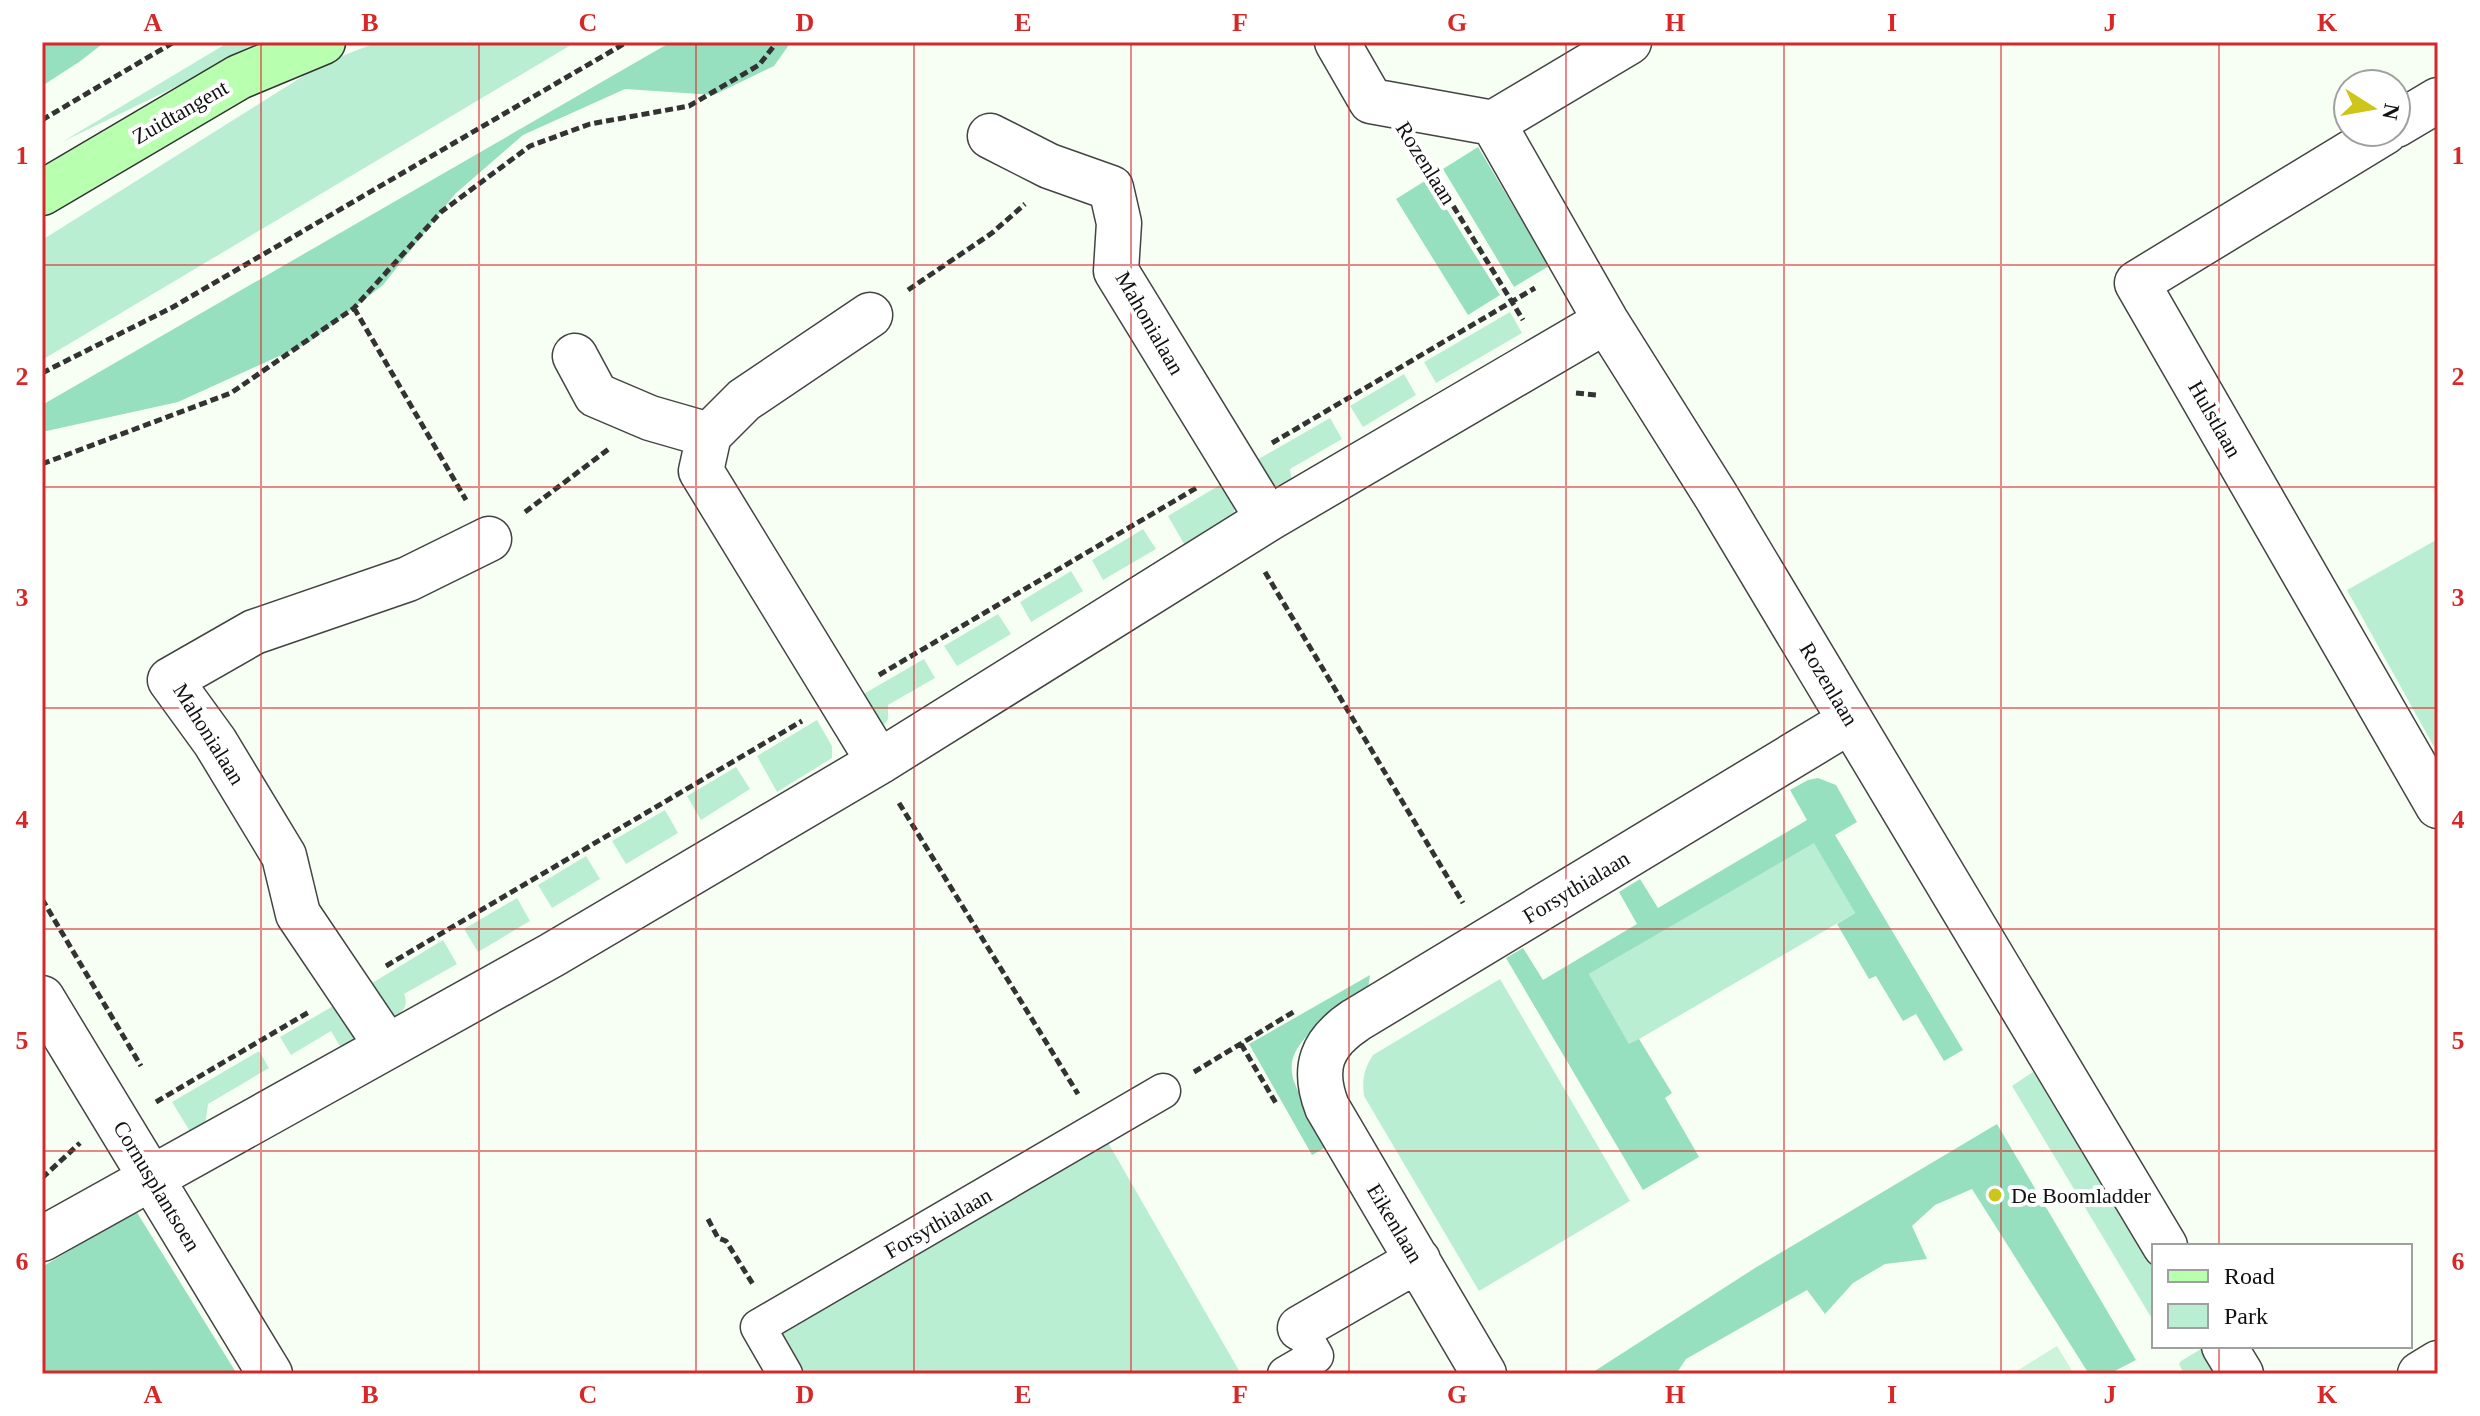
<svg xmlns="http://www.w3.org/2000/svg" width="2480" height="1416" viewBox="0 0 2480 1416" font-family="Georgia,serif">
<rect width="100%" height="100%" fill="#f7fff5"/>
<path fill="#baeed3" d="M229,42h39l-206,100z
M378,42h198l-534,318v-120l282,-177z
M1510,312l12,21 -86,50 -12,-21z
M1404,374l12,21 -53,32 -13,-21z
M1330,418l12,21 -52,30 2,12 -14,12 -28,-29z
M1223,483l12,20 -2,18 -46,28 -19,-33z
M1143,529l13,20 -53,31 -11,-20z
M2438,539v215l-91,-164z
M1071,571l12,20 -52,31 -11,-20z
M998,614l13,20 -54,32 -13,-20z
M924,659l11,19 -47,27v14l-6,9 -34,-25z
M817,720l15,26v12l-55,34 -20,-36z
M736,767l14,22 -49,31 -14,-24z
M665,810l13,23 -52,31 -14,-23z
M1814,842l41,71 -226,132 -40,-71z
M586,856l14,23 -48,29 -14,-23z
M517,898l13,23 -52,31 -14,-23z
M443,940l14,24 -53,30c5,11 -1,19 -11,23l-29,-29z
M1500,979l130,222 -151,90 -115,-195c-2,-17 0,-27 9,-41z
M335,1005l20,35 -14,8 -10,-17 -40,24 -11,-18z
M259,1051l10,17 -61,36 -3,21 -14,8 -19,-31z
M2039,1068l115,188v66l-142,-236z
M1106,1139l135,235h-442l-25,-44z
M2206,1346l19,28h-41l-5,-10 2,-3z"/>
<path fill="#97e0bf" d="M50,42h55l-26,20 -37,24v-39z
M671,42h120l-17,24 -60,29 -89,-6 -102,46 -68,59 -72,91 -75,58 -130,59 -136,30v-27z
M1478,147l71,119 -35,21 -71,-118z
M1428,179l72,116 -32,20 -72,-116z
M1818,778l18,7 21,37 -22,13 128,215 -19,11 -28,-47 -13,7 -27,-45 -7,3 -32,-55 18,-11 -41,-70 -225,131 40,70 10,-5 33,54 -7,5 34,59 -56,33 -137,-232 17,-10 20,32 94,-56 -18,-32 21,-13 18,29 149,-88 -17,-30 18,-10z
M1370,975l-3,20c-27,18 -85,43 -74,83 4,16 28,51 37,67l-18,10 -63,-111z
M1997,1124l139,236 -27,14h-20l-117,-185 -37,16 -23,21 15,33 -42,5 -32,19 -28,31 -18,-24 -121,69 -10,15h-86l165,-106z
M136,1211l101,163 -195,-2v-105z"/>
<path fill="#ccf4da" d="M2057,1346l17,28h-62z"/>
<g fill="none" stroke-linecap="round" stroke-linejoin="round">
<g stroke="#444" stroke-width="37">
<path id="pedestrian" d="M785,1374l-27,-47 405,-236
M1285,1374l31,-18 -16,-28"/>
</g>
<g stroke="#444" stroke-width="47">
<path id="minor" d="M1337,42l34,59 122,22
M1493,123l113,198 110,175 449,750
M1493,123l136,-81
M2396,125l42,-25
M2385,132l-248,151 301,523
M990,136l59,30 62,22 8,35 -3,48 152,248
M870,315l-126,85 -35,35 -8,36 178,291
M575,356l21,39 54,23 59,17
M42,998l228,376
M387,1046l-89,-132 -14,-58 -69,-114 -45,-62 84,-48 154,-53 81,-40
M42,1239l510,-284 327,-193 389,-243 338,-198
M1300,1328l118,-68
M2224,1346l17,28
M1484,1374l-157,-267c-15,-39 -6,-64 29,-87l494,-299
M2420,1374l18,-11"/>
</g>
<g stroke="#333" stroke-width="47">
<path id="secondary" d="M42,193l197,-116 84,-35"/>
</g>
<path stroke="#333" stroke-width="5" stroke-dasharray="8 4" stroke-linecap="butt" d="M42,120l132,-78
M1422,155l101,165
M908,290l84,-57 33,-29
M354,308l112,192
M42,373l131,-66 454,-265
M1576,393l21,2
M1272,443l263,-155
M42,464l189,-71 123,-85 87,-96 89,-66 60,-22 99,-18 70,-41 18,-23
M525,512l85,-64
M1265,572l198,331
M879,675l319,-188
M899,803l179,291
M42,899l99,167
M386,966l416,-245
M1241,1044l36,61
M1194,1072l101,-61
M156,1102l153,-90
M42,1178l38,-35
M708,1219l10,19 8,3 28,45"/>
<use href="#pedestrian" stroke="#fff" stroke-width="34"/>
<use href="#minor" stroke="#fff" stroke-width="44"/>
<use href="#secondary" stroke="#b9ffb0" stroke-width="44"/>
</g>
<path fill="none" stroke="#d62828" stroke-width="2" stroke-opacity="0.55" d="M261,42v1332M479,42v1332M696,42v1332M914,42v1332M1131,42v1332M1349,42v1332M1566,42v1332M1784,42v1332M2001,42v1332M2219,42v1204M42,265h2396M42,487h2396M42,708h2396M42,929h2396M42,1151h2396M2219,1346v28"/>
<circle fill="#cec51b" stroke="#fff" stroke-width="3" cx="1995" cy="1195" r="8"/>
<g text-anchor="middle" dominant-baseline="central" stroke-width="8" stroke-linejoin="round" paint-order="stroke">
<g font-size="22" fill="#111" stroke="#fff">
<text transform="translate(180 112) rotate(-30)">Zuidtangent</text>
<text transform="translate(1426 163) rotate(58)">Rozenlaan</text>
<text transform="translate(1150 323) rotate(60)">Mahonialaan</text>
<text transform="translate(2215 419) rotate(60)">Hulstlaan</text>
<text transform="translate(1829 684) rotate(59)">Rozenlaan</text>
<text transform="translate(209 734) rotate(58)">Mahonialaan</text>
<text transform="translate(1576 887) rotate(-31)">Forsythialaan</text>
<text transform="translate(157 1186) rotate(59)">Cornusplantsoen</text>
<text transform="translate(938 1223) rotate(-30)">Forsythialaan</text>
<text transform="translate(1395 1223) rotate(59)">Eikenlaan</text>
</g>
<g font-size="22" fill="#111" stroke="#fff" text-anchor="start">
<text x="2011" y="1195">De Boomladder</text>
</g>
</g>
<rect width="2480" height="1416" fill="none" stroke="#ffffff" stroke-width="88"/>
<rect x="2152" y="1244" width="260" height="104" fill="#ffffff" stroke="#a0a0a0" stroke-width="2"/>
<rect x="2168" y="1270" width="40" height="12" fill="#b9ffb0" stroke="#a0a0a0" stroke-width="2"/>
<text x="2224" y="1284" font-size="24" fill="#111111">Road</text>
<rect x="2168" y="1304" width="40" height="24" fill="#baeed3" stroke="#a0a0a0" stroke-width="2"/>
<text x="2224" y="1324" font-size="24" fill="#111111">Park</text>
<g transform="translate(2372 108) rotate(101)"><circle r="38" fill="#ffffff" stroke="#a0a0a0" stroke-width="2"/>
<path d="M0-6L14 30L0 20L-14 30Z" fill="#cec51b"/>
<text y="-12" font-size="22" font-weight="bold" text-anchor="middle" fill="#111111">N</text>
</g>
<rect x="44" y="44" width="2392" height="1328" fill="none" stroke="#d62828" stroke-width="3"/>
<g font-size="26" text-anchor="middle" font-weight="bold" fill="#d62828">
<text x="153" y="31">A</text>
<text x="370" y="31">B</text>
<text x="588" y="31">C</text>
<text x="805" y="31">D</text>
<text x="1023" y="31">E</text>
<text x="1240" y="31">F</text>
<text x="1457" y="31">G</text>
<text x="1675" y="31">H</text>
<text x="1892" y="31">I</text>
<text x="2110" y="31">J</text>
<text x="2327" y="31">K</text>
<text x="22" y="164">1</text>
<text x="2458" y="164">1</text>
<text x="22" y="385">2</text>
<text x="2458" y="385">2</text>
<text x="22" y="606">3</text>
<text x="2458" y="606">3</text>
<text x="22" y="828">4</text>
<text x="2458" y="828">4</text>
<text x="22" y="1049">5</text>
<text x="2458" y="1049">5</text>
<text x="22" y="1270">6</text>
<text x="2458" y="1270">6</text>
<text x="153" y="1403">A</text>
<text x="370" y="1403">B</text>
<text x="588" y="1403">C</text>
<text x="805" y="1403">D</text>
<text x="1023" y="1403">E</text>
<text x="1240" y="1403">F</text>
<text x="1457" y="1403">G</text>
<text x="1675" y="1403">H</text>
<text x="1892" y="1403">I</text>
<text x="2110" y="1403">J</text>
<text x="2327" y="1403">K</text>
</g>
</svg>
